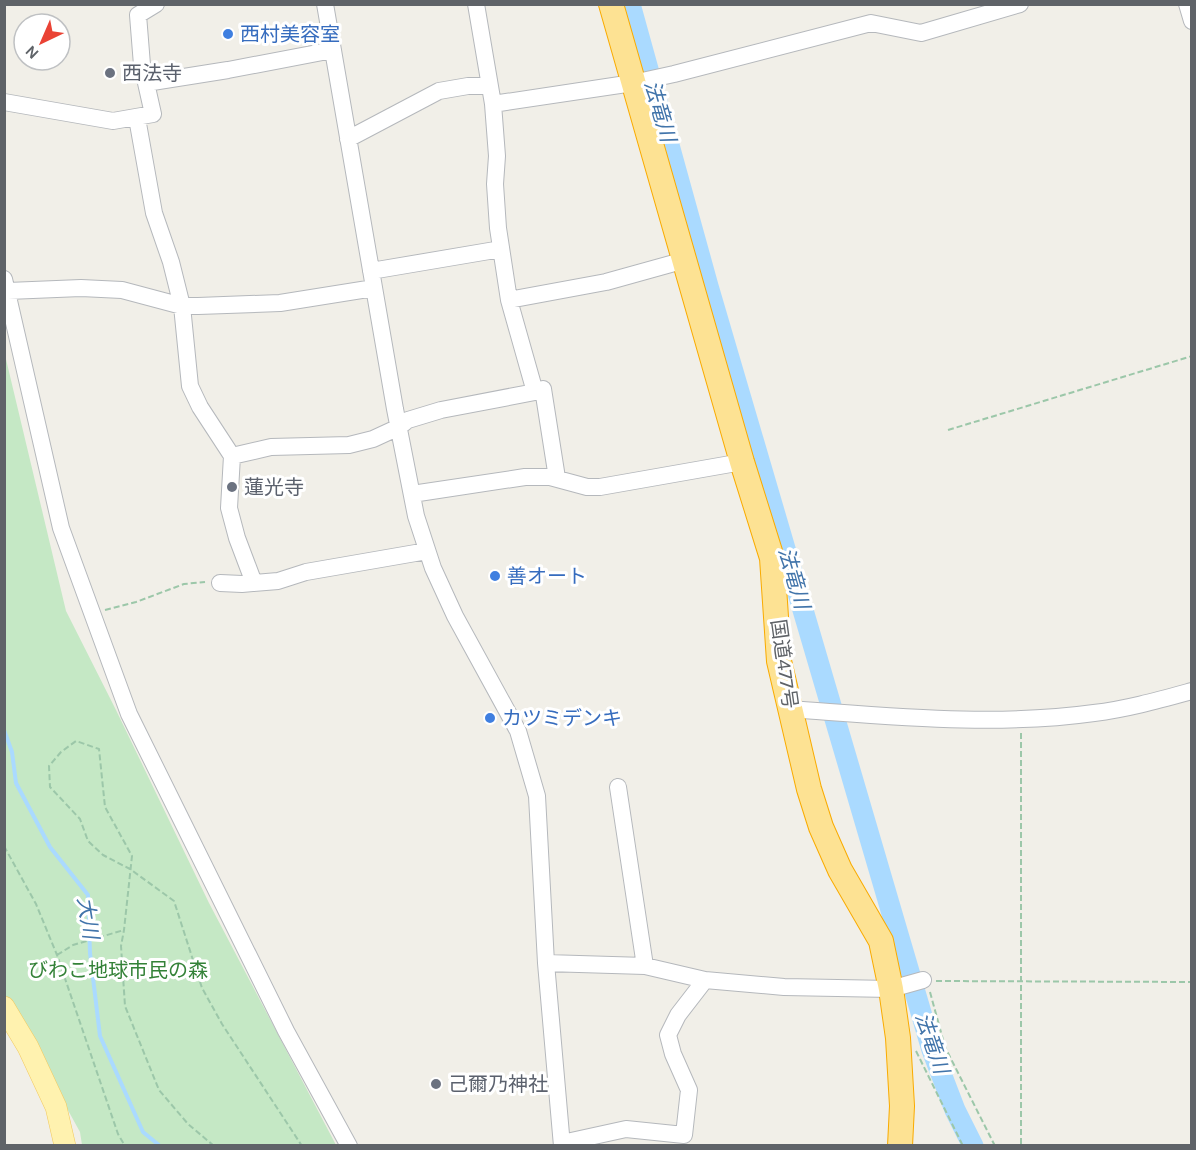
<svg xmlns="http://www.w3.org/2000/svg" width="1196" height="1150" viewBox="0 0 1196 1150" font-family="Karla,'Noto Sans JP',sans-serif">
<rect width="100%" height="100%" fill="#f1efe8"/>
<path fill="#c5e8c5" d="M5,355l61,256 50,99 93,193 127,242h-254l-2,-13 -75,-136z"/>
<g fill="none" stroke-linecap="round" stroke-linejoin="round">
<path stroke="#aadaff" stroke-width="4" d="M4,615v6
M4,730l8,22 4,31 34,64 38,48 2,58 10,83 43,96 17,14"/>
<path stroke="#aadaff" stroke-width="21" d="M630,4l78,282 224,764 23,60 18,36"/>
<g stroke="#b5b8bc" stroke-width="18">
<path id="minor" d="M325,4l70,405 21,107 17,52 22,48 63,115 19,65 9,167 16,183
M476,4l17,100 4,52 -2,28 3,44 11,72 97,-18 79,-22
M1187,4l5,17
M146,83l82,-13 105,-20
M4,102l109,19 40,-7 -11,-49 -4,-50 18,-11
M493,104l140,-21 41,-9 197,-51 50,10 99,-29
M137,118l17,95 17,49 11,44 8,80 10,21 32,49 -3,52 8,30 17,45
M348,139l91,-48 29,-5h20
M371,271l130,-22
M4,279l57,249 68,186 157,317 63,115
M8,291l73,-3 41,2 60,16h16l82,-3 94,-15
M509,300l26,92
M232,456l39,-9 78,-2 24,-6 26,-12 9,-7 33,-10 94,-18 8,-3 14,89
M412,494l113,-17h25l37,10h13l142,-25
M220,583l22,1 36,-3 28,-9 121,-21
M789,709c101,7 205,18 305,4 33,-4 65,-13 98,-22
M618,787l27,179
M546,963l99,3 60,14 79,7 107,2 32,-9
M562,1143l64,-14 58,6 5,-45 -16,-36 -5,-19 10,-20 27,-35"/>
</g>
<g stroke="#f2c960" stroke-width="22">
<path id="major" d="M4,1007l24,40 28,60 9,39"/>
</g>
<g stroke="#f9ab00" stroke-width="26">
<path id="highway" d="M611,4l131,458 30,96 7,103 30,128 12,38 19,43 41,71 10,48 7,49 4,68 -2,40"/>
</g>
<path stroke="#9cc7a9" stroke-width="2" stroke-dasharray="6 3" stroke-linecap="butt" d="M948,430l244,-74
M105,610l31,-8 48,-18 21,-2
M1021,733v413
M4,846l32,58 21,51 61,179 7,12
M57,955l16,-10 51,-15
M936,981l256,1
M930,992l15,55 50,99
M916,1051l47,95
M214,1146l-26,-22 -29,-34 -34,-84 -4,-60 3,-16 8,-74 -27,-49 -6,-58 -23,-8 -15,11 -12,14 1,21 30,32 8,22 15,14 27,14 44,32 28,87 20,36 80,122"/>
<use href="#minor" stroke="#fff" stroke-width="16"/>
<use href="#major" stroke="#fff2af" stroke-width="21"/>
<use href="#highway" stroke="#fde293" stroke-width="24"/>
</g>
<g fill="#3f7fe0" stroke="#fff" stroke-width="2">
<circle cx="228" cy="34" r="6"/>
<circle cx="495" cy="576" r="6"/>
<circle cx="490" cy="718" r="6"/>
</g>
<g fill="#6b7280" stroke="#fff" stroke-width="2">
<circle cx="110" cy="73" r="6"/>
<circle cx="232" cy="487" r="6"/>
<circle cx="436" cy="1084" r="6"/>
</g>
<g text-anchor="middle" dominant-baseline="central" stroke-width="6" stroke-linejoin="round" paint-order="stroke">
<g font-size="20" fill="#366cbe" stroke="#fff" text-anchor="start">
<text x="240" y="34">西村美容室</text>
<text x="507" y="576">善オート</text>
<text x="502" y="718">カツミデンキ</text>
</g>
<g font-size="20" fill="#5b616d" stroke="#fff" text-anchor="start">
<text x="122" y="73">西法寺</text>
<text x="244" y="487">蓮光寺</text>
<text x="448" y="1084">己爾乃神社</text>
</g>
<g font-size="20" fill="#5f6368" stroke="#fff">
<text transform="translate(784 664) rotate(82)">国道477号</text>
</g>
<g font-size="20" fill="#348238" stroke="#fff">
<text x="118" y="970">びわこ地球市民の森</text>
</g>
<g font-size="21" font-style="italic" fill="#4174aa" stroke="#fff">
<text transform="translate(660 111) rotate(74)">法竜川</text>
<text transform="translate(794 578) rotate(74)">法竜川</text>
<text transform="translate(88 918) rotate(81)">大川</text>
<text transform="translate(932 1043) rotate(71)">法竜川</text>
</g>
</g>
<rect width="1196" height="1150" fill="none" stroke="#5f6368" stroke-width="12"/>
<g transform="translate(42 42) rotate(224)"><circle r="28" fill="#ffffff" stroke="#bfc1c3" stroke-width="1.5"/>
<path d="M0-4.5L10 22L0 15L-10 22Z" fill="#ea4335"/>
<text y="-9" font-size="16" font-weight="bold" text-anchor="middle" fill="#5f6368">N</text>
</g>
</svg>
